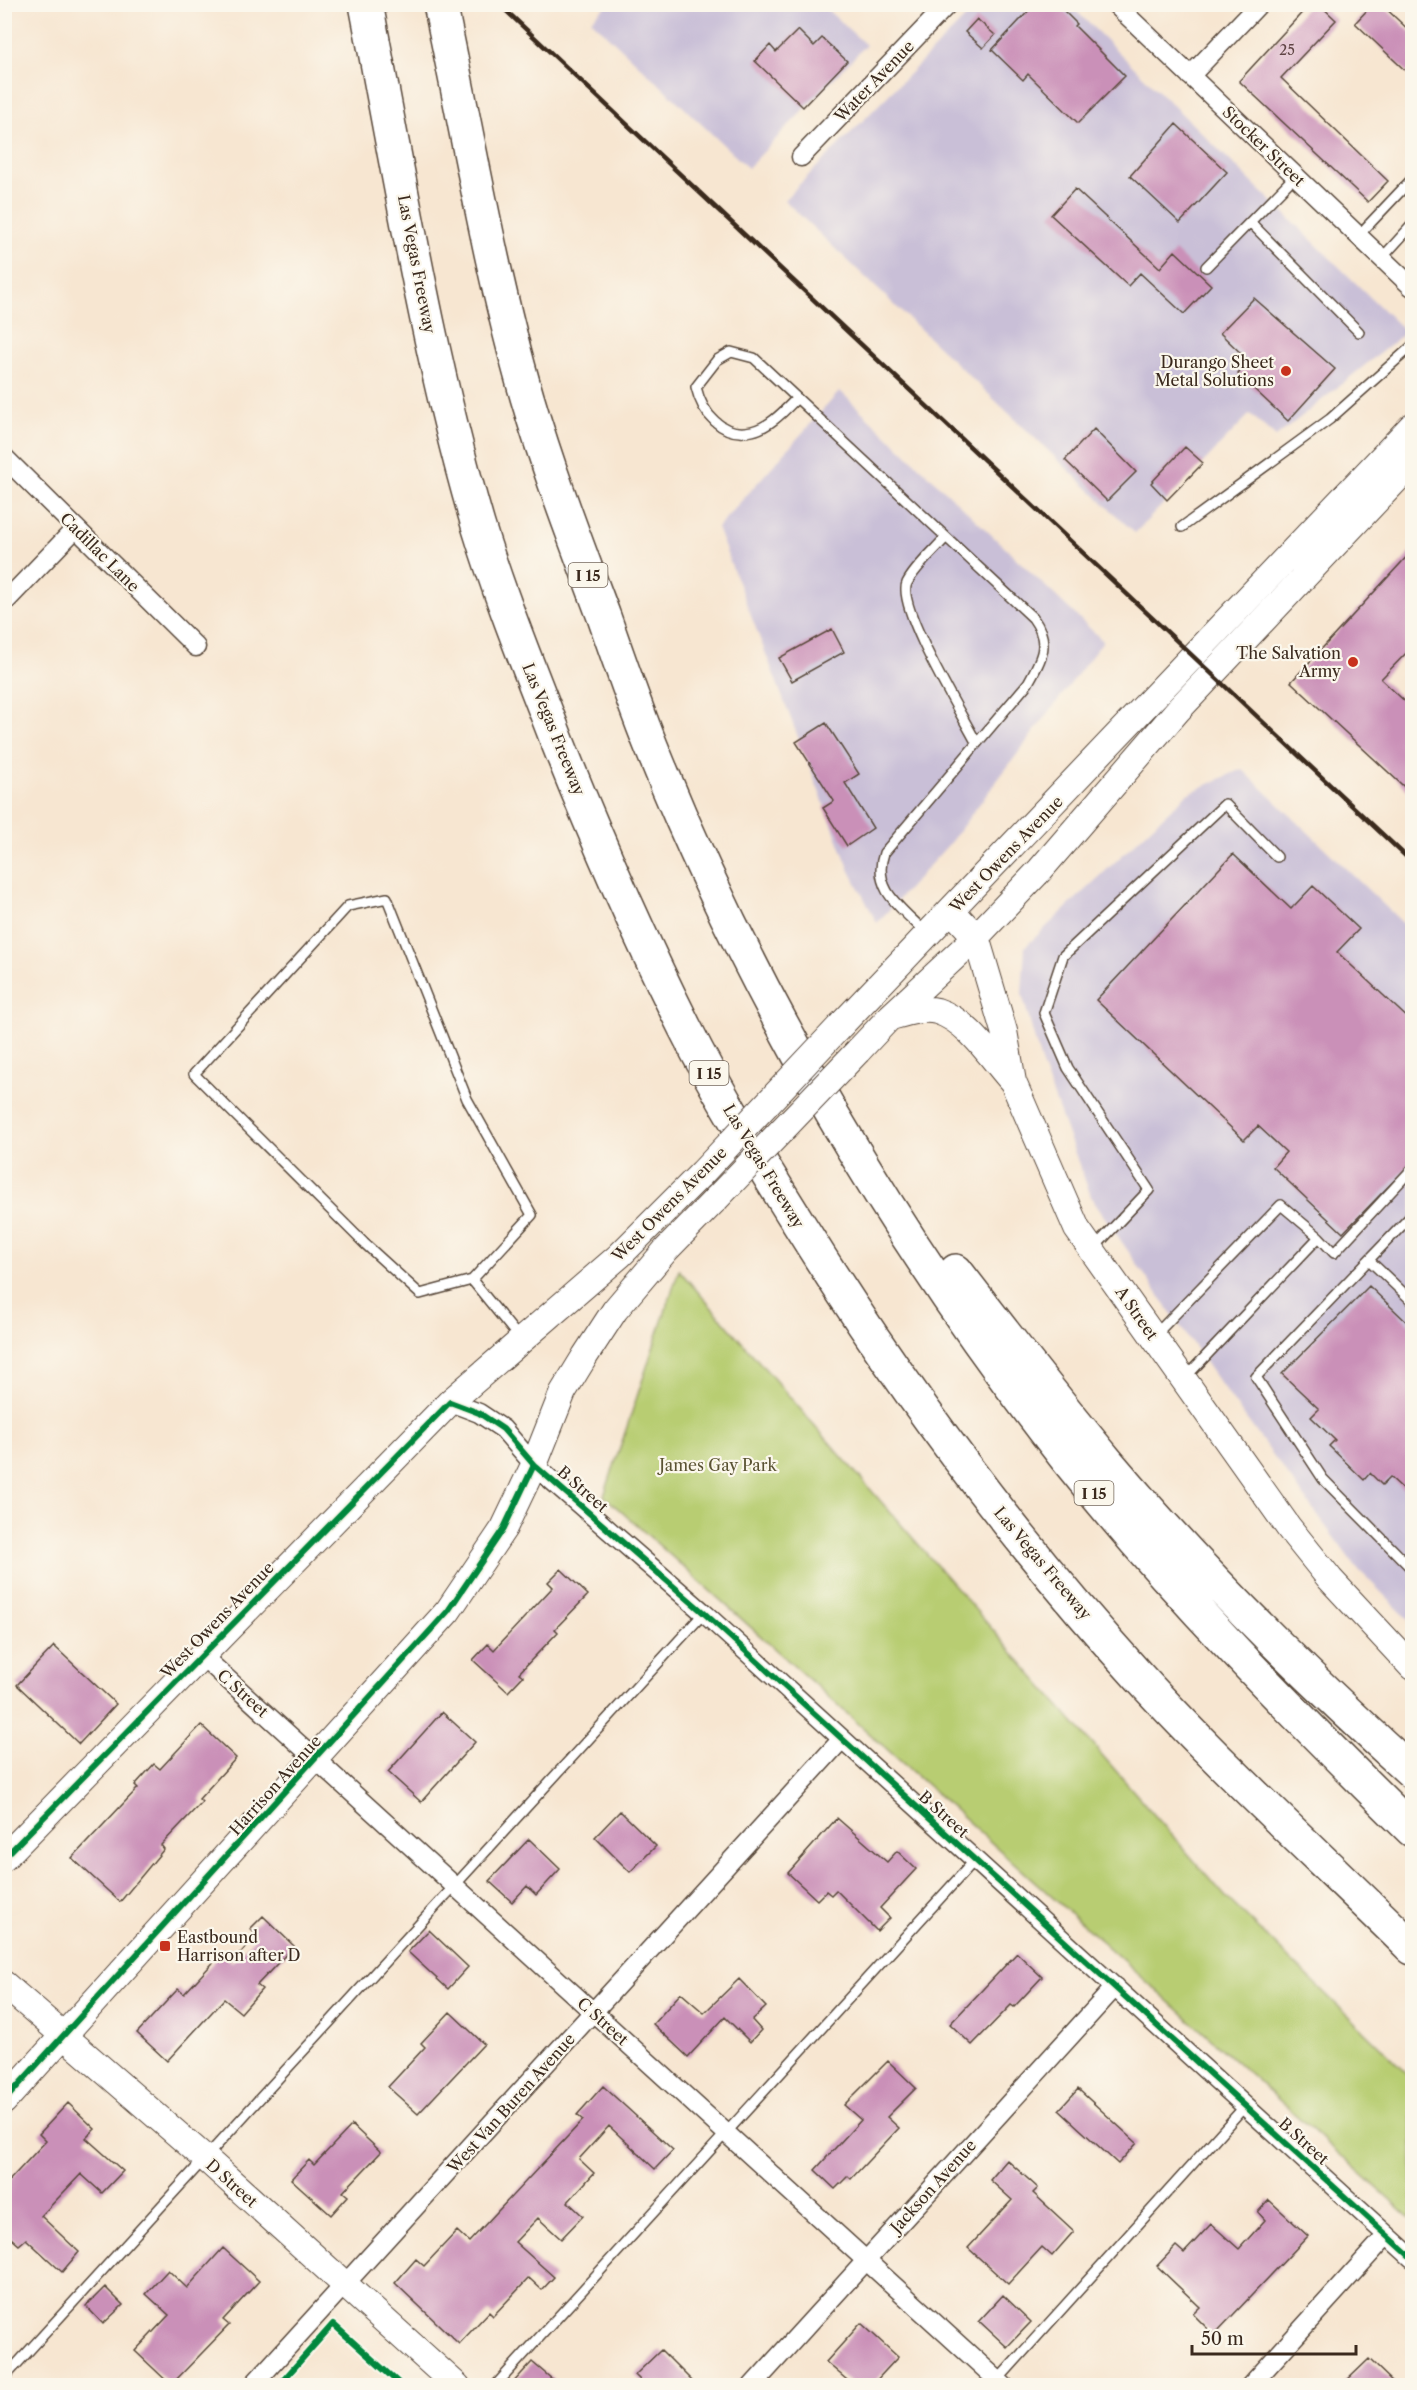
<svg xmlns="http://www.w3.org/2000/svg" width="1417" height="2390" viewBox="0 0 1417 2390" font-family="'Libre Caslon Text',serif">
<rect width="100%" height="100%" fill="#fbf7ec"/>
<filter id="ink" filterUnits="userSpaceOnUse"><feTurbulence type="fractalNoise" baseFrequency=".0167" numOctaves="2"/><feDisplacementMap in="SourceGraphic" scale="12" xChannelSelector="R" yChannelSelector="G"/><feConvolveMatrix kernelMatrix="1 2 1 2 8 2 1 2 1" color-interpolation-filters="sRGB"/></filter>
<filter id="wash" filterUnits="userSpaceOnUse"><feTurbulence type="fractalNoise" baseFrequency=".008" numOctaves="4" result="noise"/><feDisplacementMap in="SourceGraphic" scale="24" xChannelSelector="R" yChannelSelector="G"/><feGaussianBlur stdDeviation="1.35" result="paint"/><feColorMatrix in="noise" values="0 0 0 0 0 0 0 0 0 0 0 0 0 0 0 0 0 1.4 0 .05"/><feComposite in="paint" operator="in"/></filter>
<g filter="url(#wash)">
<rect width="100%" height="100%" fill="#f7e6d1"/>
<path fill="#c9bfd7" d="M607,5h215l44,40 -118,123 -157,-148z
M978,5h92l336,327 -130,105 -26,-23 -115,119 -351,-333z
M840,391l263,250 -154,203 -72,79 -27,-52 -133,-343z
M1242,769l170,163v691l-57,-57 -136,-184 -127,-183 -50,-134 -20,-71 3,-47 162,-153z"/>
<path fill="#b8cd72" stroke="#7a7c48" stroke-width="1.5" d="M679,1270l546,626 187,182v141l-808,-723z"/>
<g id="blocks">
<path fill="#ca90b8" d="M1035,4h22l20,20 -2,2 50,50 -47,47 -50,-49 -5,6 -31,-30z
M1310,4h9l17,16 -55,58 107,103 -20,21 -129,-121z
M1373,4h8l32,30v44l-58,-55z
M977,19l18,16 -12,13 -18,-16z
M798,30l16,16 8,-8 25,23 -44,46 -48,-46 15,-16 6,7z
M1176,124l51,48 -47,51 -50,-47z
M1075,189l85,79 15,-17 36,34 -27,29 -44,-41 -12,13 -77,-71z
M1254,298l81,71 -47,52 -50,-47 11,-13 -29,-28z
M1094,429l42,43 -29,29 -42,-41z
M1185,447l18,16 -36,37 -16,-17z
M1413,550v96l-32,33 32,30v86l-122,-113z
M832,629l12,23 -52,29 -13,-23z
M826,723l33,51 -14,9 28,45 -26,18 -24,-38 11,-7 -38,-59z
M1233,854l58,55 22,-23 46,43 -22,23 76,71v138l-70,72 -70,-66 13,-15 -28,-26 -14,14 -148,-140z
M1369,1286l44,42v170l-23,-21 -8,8 -12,-12 -6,7 -35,-34 6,-6 -24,-23 8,-8 -37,-35z
M561,1569l27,26 -33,34 3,3 -39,41 4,3 -15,16 -35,-32 15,-16 6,6 59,-63 -5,-5z
M54,1646l62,58 -37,40 -62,-59z
M442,1712l33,30 -54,60 -33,-30z
M201,1725l35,33 -37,41 3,3 -41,43 3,4 -44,53 -48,-44 66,-70 -3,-3 19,-21 6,5z
M620,1811l36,35 -26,26 -35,-35z
M837,1818l50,44 10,-11 19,18 -36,39 10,10 -13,13 -41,-41 -5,5 -5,-4 -9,9 -29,-27z
M529,1839l31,30 -24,26 -9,-9 -15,16 -23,-21z
M263,1916l31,30 -37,39 5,4 -21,24 -17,-14 -57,62 -30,-28 41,-44 6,5 38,-41 10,9 25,-27 -7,-6z
M429,1930l39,37 -20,22 -40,-37z
M1017,1953l25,24 -28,30 -3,-2 -39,40 -22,-21z
M739,1979l27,28 -14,13 9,10 -11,12 -25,-25 -37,40 -35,-33 28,-31 23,20z
M450,2012l34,32 -66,70 -30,-27 37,-40 -4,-4z
M888,2061l28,27 -29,29 12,11 -48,51 -3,-3 -13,13 -20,-19 46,-50 -17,-15z
M603,2086l70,64 -18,19 -46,-43 -30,33 15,14 -26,29 15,14 -22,23 -23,-21 -23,24 39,35 -12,13 -13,-12 -36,38 -4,-4 -30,32 -64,-61 21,-24 8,7 33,-35 12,11 114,-122 -6,-5z
M1078,2089l59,54 -19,21 -59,-54z
M68,2103l27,26 -9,9 37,33 -21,22 -21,-19 -40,42 38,36 -17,20 -36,-33 -7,6 -15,-13v-46l42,-45 -7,-7z
M352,2125l29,27 -38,40 5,4 -17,19 -40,-36 18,-19 5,5z
M1007,2160l31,28 -5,5 41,38 -22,25 -10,-9 -34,37 -40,-36 44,-48 -22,-20z
M1269,2200l39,36 -94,99 -21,-21 7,-7 -43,-41 19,-20 8,7 27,-29 28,25 26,-29 -7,-8z
M223,2248l36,33 -36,39 6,5 -58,60 -36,-34 34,-36 -23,-21 22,-24 19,18z
M105,2287l18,18 -20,19 -17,-18z
M1003,2295l28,27 -24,25 -28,-26z
M861,2323l37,34 -26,28h-19l-27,-23z
M661,2350l35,35h-51l-10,-10z
M1369,2359l27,26h-54z
M532,2362l27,23h-48z"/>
</g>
</g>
<g filter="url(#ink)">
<use href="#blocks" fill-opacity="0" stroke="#574639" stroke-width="1.5"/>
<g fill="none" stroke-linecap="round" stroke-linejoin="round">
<g stroke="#574639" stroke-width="12">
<path id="lane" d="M1250,222l109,110
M1358,236l54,-57
M1382,258l30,-33
M1206,267l89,-91
M797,398c-12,12 -27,29 -45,33 -30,7 -50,-18 -56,-44l21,-27 14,-8 23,6 279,260c18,25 9,40 -5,65l-144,170c-13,37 19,56 42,80
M1182,527l148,-108 82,-73
M946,537c-12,14 -31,30 -39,46 -11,23 55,132 69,159
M1412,1215l-156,162 67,102 89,90
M1319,1237l15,16 78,-84
M1094,1248l55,-58 -81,-122 -24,-55 19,-57 162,-152 52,53
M1369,1260l43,41
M472,1280l-52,14 -56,-51 -170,-169 154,-168 39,-8 80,201 65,116 -60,65 48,59
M1155,1335l126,-130 38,32 -135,142
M4,2378l700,-765
M996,2382l249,-276
M495,2386l480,-526"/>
</g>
<g stroke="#574639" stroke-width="21">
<path id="street" d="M1115,4l297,283
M1190,76l69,-72
M801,157l147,-153
M4,457l192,190
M4,603l72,-75
M450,1402l29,11 24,16 31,36 170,148 708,645
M201,1655l803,731
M252,2386l590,-647
M752,2386l363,-399
M1250,2386l137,-151"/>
</g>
<g stroke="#574639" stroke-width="28">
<path id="secondary" d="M952,911l24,26 28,94 9,51 64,147 212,299 41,51 82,88
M891,1017c14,-4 32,-10 46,-6 32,10 54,47 76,71
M842,1024l570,-598
M858,1051l32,-34 86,-80 64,-67 138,-160 234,-247
M4,1858l446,-456 169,-146 82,-82
M4,1984l201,174 252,228
M4,2101l444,-490 56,-83 30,-63 29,-73 22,-36 30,-46 51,-60 49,-50"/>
</g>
<g stroke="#574639" stroke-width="36">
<path id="highway" d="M366,4c34,175 62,351 112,521 22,72 51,143 78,213 39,98 82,196 129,290 34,68 74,132 114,196 100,161 213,313 340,453 87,95 182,181 273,271
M440,4c28,131 50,265 87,393 22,75 50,148 77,220 15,43 30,87 47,129 101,251 248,500 415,712 106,133 225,253 346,372
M956,1271c50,65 100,130 153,193 93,110 197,212 303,308"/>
</g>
<use href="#lane" stroke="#fff" stroke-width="9"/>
<use href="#street" stroke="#fff" stroke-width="18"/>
<use href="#secondary" stroke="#fff" stroke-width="26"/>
<use href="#highway" stroke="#fff" stroke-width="33"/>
<path stroke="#3b2a1e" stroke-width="4.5" d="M499,4l913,858"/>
<g stroke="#574639" stroke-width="28" stroke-linecap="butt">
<path id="secondary-bridge" d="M701,1174l141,-150
M715,1200l143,-149"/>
</g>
<use href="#secondary-bridge" stroke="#fff" stroke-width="26"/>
<g stroke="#fbf7ec" stroke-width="10">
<path id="cycleway" d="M4,1858l446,-456 29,11 24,16 31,36 170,148 708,645
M4,2101l444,-490 56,-83 30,-63
M278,2386l55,-62 69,62"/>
</g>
<use href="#cycleway" stroke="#00873e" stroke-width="6"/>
</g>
</g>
<g fill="#c8321e" stroke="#fbf7ec" stroke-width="2">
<circle cx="1286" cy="371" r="6"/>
<circle cx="1353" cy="662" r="6"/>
<rect x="159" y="1940" width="12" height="12" rx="3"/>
</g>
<g text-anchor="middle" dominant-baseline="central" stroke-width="4.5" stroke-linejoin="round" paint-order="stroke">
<g font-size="14" fill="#5f4444">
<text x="1287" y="50">25</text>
</g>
<g fill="#fbf7ec" stroke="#75685c" stroke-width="1.5">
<rect x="568.5" y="563" width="39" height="24" rx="4.5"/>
<rect x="689.5" y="1061" width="39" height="24" rx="4.5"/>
<rect x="1074.5" y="1481" width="39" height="24" rx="4.5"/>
</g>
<g font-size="15" font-weight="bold" fill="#3b2a1e">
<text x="588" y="575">I 15</text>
<text x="709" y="1073">I 15</text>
<text x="1094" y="1493">I 15</text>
</g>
<g font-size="16" fill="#3b2a1e" stroke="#fbf7ec">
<text transform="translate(874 81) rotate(-46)">Water Avenue</text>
<text transform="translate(1264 146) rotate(44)">Stocker Street</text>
<text transform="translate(417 264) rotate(79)">Las Vegas Freeway</text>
<text transform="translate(100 552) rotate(45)">Cadillac Lane</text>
<text transform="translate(554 729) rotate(68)">Las Vegas Freeway</text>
<text transform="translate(1006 854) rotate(-46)">West Owens Avenue</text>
<text transform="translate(764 1166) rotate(59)">Las Vegas Freeway</text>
<text transform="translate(669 1204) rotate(-45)">West Owens Avenue</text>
<text transform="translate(1137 1313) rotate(55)">A Street</text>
<text transform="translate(583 1489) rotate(41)">B Street</text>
<text transform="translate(1043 1563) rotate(50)">Las Vegas Freeway</text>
<text transform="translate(217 1620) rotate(-46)">West Owens Avenue</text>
<text transform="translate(243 1693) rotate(42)">C Street</text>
<text transform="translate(275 1785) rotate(-48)">Harrison Avenue</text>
<text transform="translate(944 1814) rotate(42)">B Street</text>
<text transform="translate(603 2021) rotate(42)">C Street</text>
<text transform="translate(511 2103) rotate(-48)">West Van Buren Avenue</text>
<text transform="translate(1304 2141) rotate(42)">B Street</text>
<text transform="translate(232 2183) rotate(42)">D Street</text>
<text transform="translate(933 2186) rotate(-48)">Jackson Avenue</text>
</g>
<g font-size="16" fill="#3b2a1e" stroke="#fbf7ec" text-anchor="end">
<text x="1274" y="362">Durango Sheet<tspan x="1274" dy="18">Metal Solutions</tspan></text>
<text x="1341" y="653">The Salvation<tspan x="1341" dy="18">Army</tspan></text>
<text x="177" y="1937" text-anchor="start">Eastbound<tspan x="177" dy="18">Harrison after D</tspan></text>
</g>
<g font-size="16" fill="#5a5333" stroke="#fbf7ec">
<text x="718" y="1465">James Gay Park</text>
</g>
</g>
<rect width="1417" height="2390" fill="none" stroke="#fbf7ec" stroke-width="24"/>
<path d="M1192 2345v9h164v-9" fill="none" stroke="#3b2a1e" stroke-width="3"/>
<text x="1201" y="2345" font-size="18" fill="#3b2a1e" stroke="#fbf7ec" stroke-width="4.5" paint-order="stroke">50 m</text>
</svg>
